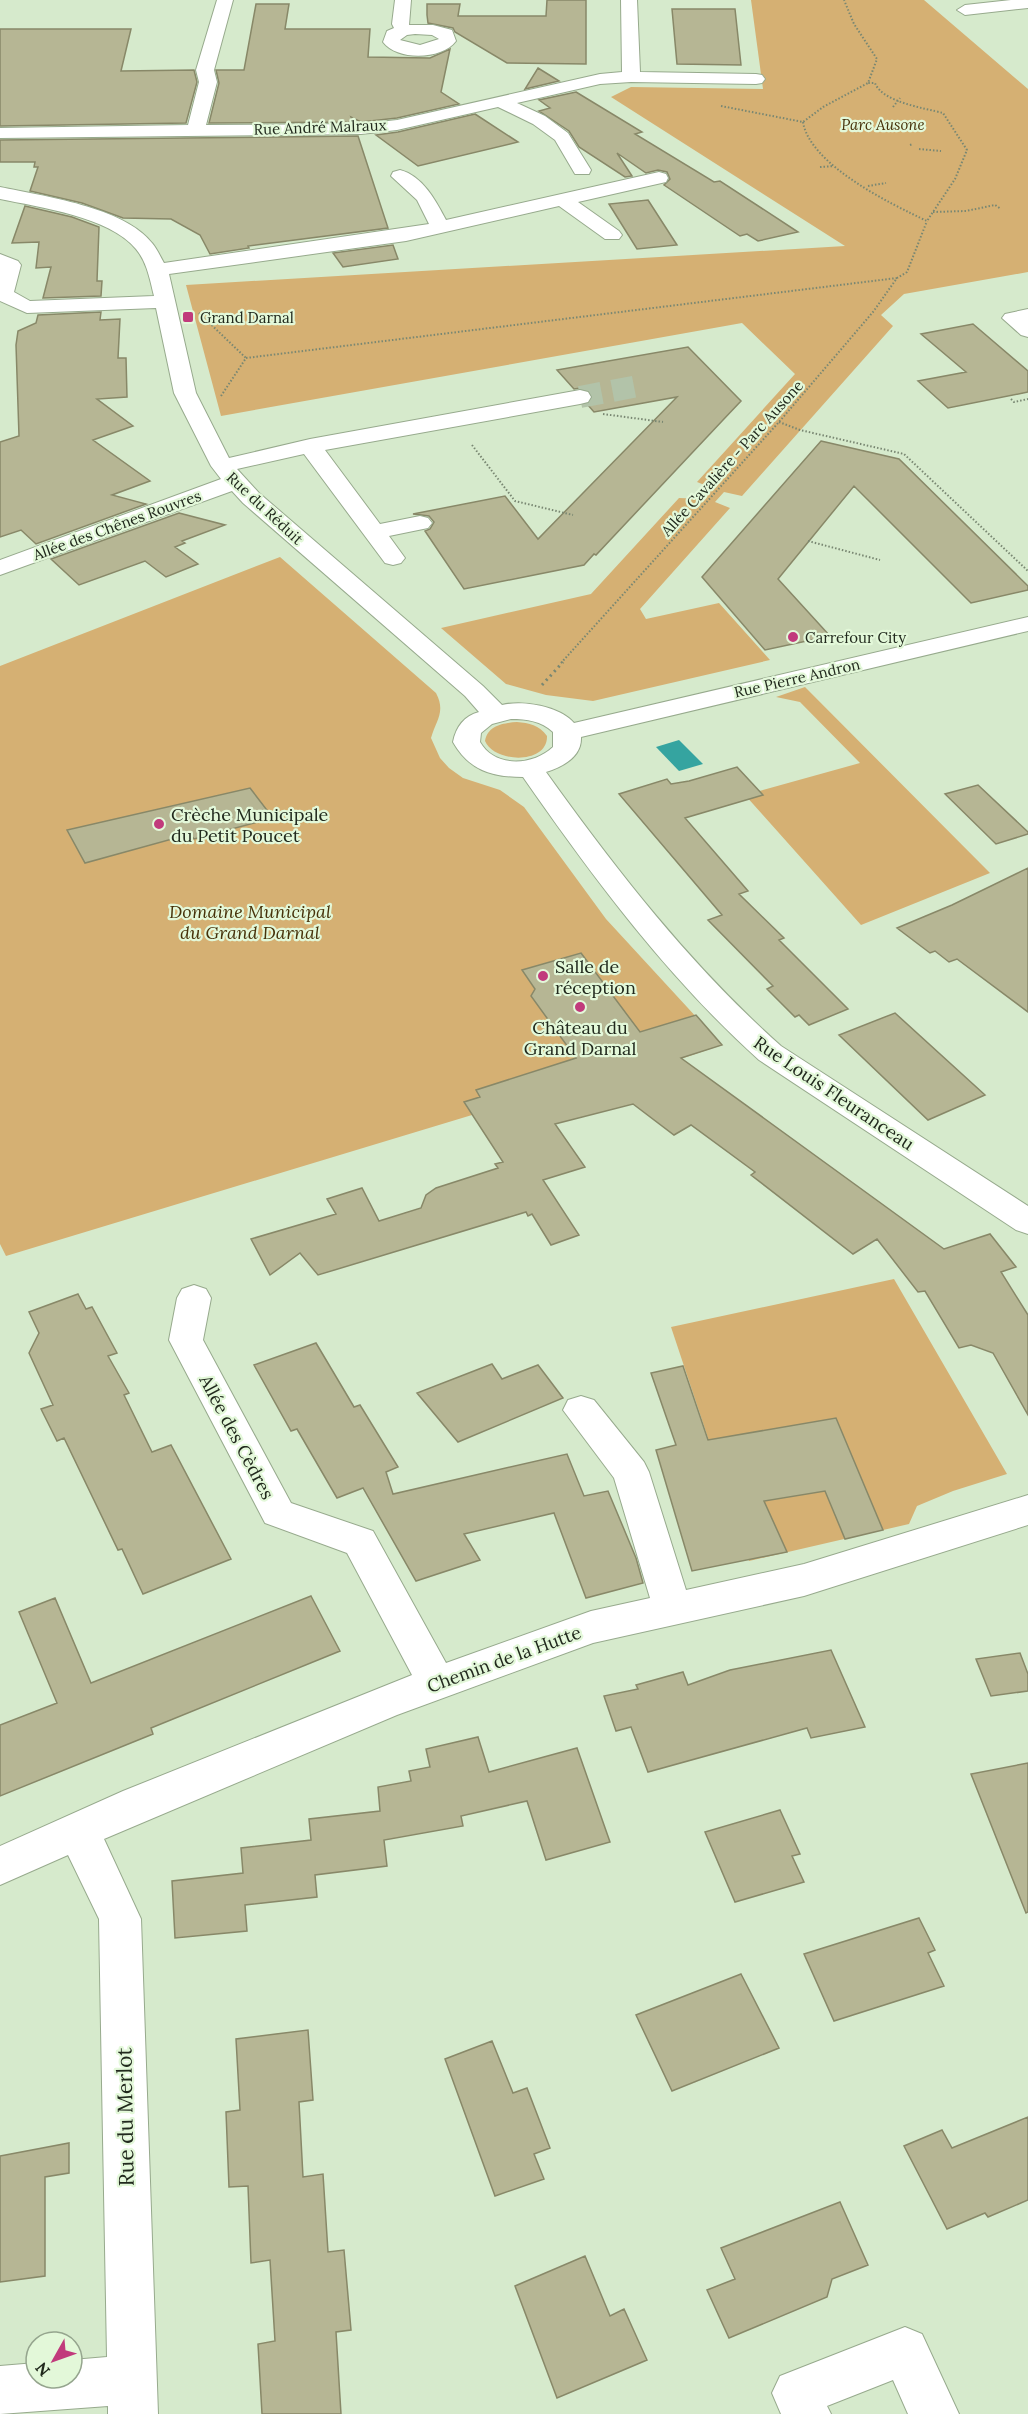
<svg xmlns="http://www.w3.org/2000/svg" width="1028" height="2414" viewBox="0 0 1028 2414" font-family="Lora,serif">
<rect width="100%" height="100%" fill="#d6eacc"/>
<path fill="#d5b073" d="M751,0h173l104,89v183l-124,22 -23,21 12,11 -151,170 -18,-4 -9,10 15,6 -90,101 6,10 73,-16 51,57 -177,41 -47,-6 -40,-11 -65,-56 150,-34 88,-96 24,1 9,-11 -15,-6 98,-108 -53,-51 -521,93 -35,-131 659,-39 -234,-149 20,-10 132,2z
M280,557l156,136c10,19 0,27 -5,45l9,20 9,10 14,10 37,12 24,17 82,112 116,126 -158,53 -26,-3 -532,161 -6,-12v-578z
M805,687l185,186 -129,52 -116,-130 115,-32 -60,-61 -24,-5z
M517,722c12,1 22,3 30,14 1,29 -53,27 -62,5 3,-16 18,-18 32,-19z
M894,1279l113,195 -54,17 -36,15 -8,18 -160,37 -78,-234z"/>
<path fill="#35a4a0" d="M679,740l24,24 -24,7 -23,-24z"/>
<path fill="#b6b694" stroke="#888868" stroke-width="1.5" d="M547,0h39v64l-79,-1 -52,-31 -2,-4 -25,-5 -1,-8v-11h33l-2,12h88z
M256,4h33l-4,25h85l-2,28 62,1 20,-9 -9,43 18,12 -62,14 -36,4 -10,-5 2,5 -144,1 10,-40 -3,-13h28z
M672,9h63l6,56 -64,-1z
M0,29h131l-10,42 73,-1 3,12 -11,41 -186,3z
M538,68l21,13 -34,8z
M576,92l66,40 -7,2 79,48 6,-1 78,51 -40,9 -11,-7 -7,2 -76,-51 6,-6 -3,-7 -9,-2 -12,3 -29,-20 15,23 -7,1 -46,-30 -10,-16 -30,-20 11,-3 -11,-8z
M475,114l43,28 -100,24 -42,-31 22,-3z
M358,136l30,92 -140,18 1,2 -39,6 -10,-19 -29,-16 -48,-1 -41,-15 -52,-12 8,-24h-4l1,-5h-35v-22z
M648,200l29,45 -40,4 -28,-45z
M25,206l47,11 27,10 -2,54h5l-1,15 -58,2 8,-31 -15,1 3,-26 -27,1z
M393,245l5,14 -55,8 -10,-14z
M101,312l-1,8 20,-1 -2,39h8l1,39 -30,2 36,27 -40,14 57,41 -38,14 34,9 -110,40 -15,-14 -21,7v-95l19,-6 -3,-91 2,-14 18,-8 2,-8z
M973,324l55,47v21l-80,16 -30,-27 48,-9 -45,-38z
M688,347l53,54 -18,19 -127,135 -2,-1 -10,11 -120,24 -39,-58 5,-2 4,-7 -5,-6 -16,-2 92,-18 33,43 139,-142 -83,15 -7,-8 6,-6 -3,-7 -9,-3 -7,1 -17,-19z
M821,441l78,18 129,127v4l-57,13 -117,-117 -76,93 52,57 -65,14 -63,-73z
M179,513l46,12 -43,16 3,2 -10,4 23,17 -32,13 -21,-16 -66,24 -28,-26z
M737,767l26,28 -78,23 63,73 -9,3 45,44 -5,2 69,69 -39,16 -10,-10 -4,2 -28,-28 6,-3 -65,-66 14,-5 -103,-121 48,-15 4,5 18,-3z
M978,785l50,47v2l-32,10 -51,-50z
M250,788l23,30 -79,21 -4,-5 -105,29 -18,-33z
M1028,868v144l-71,-53 -8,3 -14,-11 -5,2 -33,-25 55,-23z
M581,953l59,79 56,-17 26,30 -41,13 263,191 46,-15 26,33 -15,5 27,43v100l-35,-62 -22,-8 -12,3 -34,-57 -7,1 -41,-53 -24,15 -102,-79 4,-3 -64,-47 -17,10 -41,-31 -78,20 30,43 -42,13 36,55 -28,10 -19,-31 -4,2 -2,-4 -208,63 -18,-22 -30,22 -19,-36 85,-25 -9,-15 35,-11 17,33 42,-13 5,-13 10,-7 62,-20 -3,-4 8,-2 -39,-60 16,-5 -4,-7 100,-32 -45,-62 4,-7 -13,-19z
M895,1013l90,82 -57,25 -89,-85z
M78,1294l8,15 6,-2 25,46 -9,3 21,37 -5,2 28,57 19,-7 60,114 -88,35 -21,-45 -4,1 -54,-112 -7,3 -16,-32 12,-4 -24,-52 10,-20 -10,-21z
M316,1343l38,64 6,-2 38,62 -12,5 7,22 174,-40 17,42 24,-5 28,67 7,25 -57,15 -32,-85 -90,21 16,26 -64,21 -53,-93 -26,10 -40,-69 -6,2 -37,-66z
M492,1364l10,15 36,-14 25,33 -105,44 -41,-49z
M683,1366l25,74 128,-22 47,112 -38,9 -20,-48 -61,10 23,51 -95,19 -36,-121 20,-5 -25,-72z
M311,1596l29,55 -189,77 2,6 -153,62v-71l57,-22 -38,-91 36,-14 36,85z
M831,1650l34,77 -54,11 -4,-10 -159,44 -17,-45 -15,4 -12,-35 34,-7 -2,-4 47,-13 5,13 42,-15z
M1020,1653l8,21v17l-37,5 -15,-37z
M478,1737l11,35 88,-24 33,94 -64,18 -19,-59 -66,15 2,10 -79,14 3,26 -72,9 2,22 -72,8 2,26 -72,7 -3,-57 71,-8 -2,-25 70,-8 -2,-21 71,-8 -2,-24 33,-6 -2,-10 21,-4 -4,-18z
M1028,1763v149l-2,1 -55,-139z
M780,1810l20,44 -8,2 12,26 -69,20 -30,-70z
M919,1918l16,32 -7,3 16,33 -110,35 -30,-67z
M741,1974l38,74 -107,43 -36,-76z
M308,2030l5,70 -14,2 4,75 20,-3 5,78 16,-2 7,80 -15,2 5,82h-79l-4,-70 17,-3 -5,-81 -19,3 -3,-77 -19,1 -3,-75 14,-2 -4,-71z
M492,2041l21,52 14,-5 23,60 -16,6 10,25 -49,17 -50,-137z
M1028,2117v83l-40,17 -3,-4 -38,16 -43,-83 38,-16 10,18z
M69,2143v30l-24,4v99l-45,6v-126z
M840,2202l28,63 -36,14 -5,18 -98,41 -22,-48 28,-11 -14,-31z
M585,2256l25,60 14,-7 23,51 -90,38 -42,-112z"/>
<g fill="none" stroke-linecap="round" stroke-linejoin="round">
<path stroke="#b2c3a9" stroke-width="22" stroke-dasharray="22 11" stroke-linecap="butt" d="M580,397l58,-11"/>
<g stroke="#97aa8d" stroke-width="2">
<path id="minor" d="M217,0h16l-19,70 3,12 -11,43 155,-1 36,-4 203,-46 22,-2 -1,-72h16l3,72 116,2 6,1 3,4 -3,4 -6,1 -125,-2 -31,2 -83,19 28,13 23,17 23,37 -2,4h-14l-20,-34 -22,-16 -35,-17 -101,23 -36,4 -361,4v-10l188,-3 11,-43 -3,-12z
M395,0h16l-2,25h24l19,5 4,11c-14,19 -59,20 -73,1l4,-11 7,-3 -2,-4zM415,34l17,1 7,4 -19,6 -20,-5 7,-5z
M1011,0h17v8l-63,7 -8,-5 8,-5z
M400,170c23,6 36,31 46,50l213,-48 7,2 2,4 -2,4 -88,20 41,29 3,4 -3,4h-14l-46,-33 -153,35 -237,33 27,119 33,65 81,-19 270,-49 8,2 3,5 -3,5 -8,2 -255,46 55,74 40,-8 8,2 4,5 -4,5 -39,8 16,22 -4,5 -8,2 -8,-2 -81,-109 -67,15 22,24 224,193 19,19c21,-5 57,1 72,18l454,-106v14l-447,106c1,20 -19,30 -35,35 71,99 144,193 235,274l247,160v28l-12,-4 -257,-170c-92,-83 -165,-181 -236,-283 -32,0 -54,-7 -70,-35 3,-15 11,-26 26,-30l-14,-16 -222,-193 -11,-12 -232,84v-15l221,-81 -10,-13 -37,-73 -18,-85 -129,5 -27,-12v-47l18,7 3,4 -7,27 16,9 124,-5c-4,-16 -7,-34 -18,-47 -26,-32 -97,-42 -136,-50v-12c43,9 124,20 152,56 5,6 8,13 12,20l265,-39 -12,-24 -26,-24 2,-4zM511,719c16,0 30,2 42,13v15c-20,19 -58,21 -73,-5l1,-9 11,-9z
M1028,309v28l-7,-2 -19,-17 3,-4z
M194,1285l12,4 5,9 -8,42 88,163 82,28 73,132 145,-52 59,-13 -36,-120 -51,-68 5,-10 13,-4 13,4 50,62 5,10 37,118 118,-26 224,-69v30l-224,71 -211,47 -196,72 -293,124 37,80 17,495h-50v-8l-108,8v-48l36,-3v15h36v-18l35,-3 -8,-438 -31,-64 -68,30v-39l123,-55 289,-116 -65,-122 -82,-30 -96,-183 8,-42 5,-9z
M905,2327l17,7 37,80h-51l-15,-34 -66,26 4,8h-50l-9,-21 8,-17z"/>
</g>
<path stroke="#798772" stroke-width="2" stroke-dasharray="1.5 2" stroke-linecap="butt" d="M721,106l82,16 20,-15 45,-24 9,-24 -23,-35 -10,-24
M893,107l7,-9
M803,122c7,43 88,82 124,99l28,-42 12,-29 -24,-37c-19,-5 -61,-11 -68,-30h-7
M917,125l2,6
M910,145l3,-1
M919,149l22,2
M820,167l14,-1
M868,186l18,-3
M933,212l33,-1 29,-6 6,4
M199,313l47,45
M221,396l25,-38 651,-80
M1011,399l3,3 14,-3
M603,414l60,8
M779,422l21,8 104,24 124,117
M472,445l43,56 58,14
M808,541l72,19
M561,663l218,-241 94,-110 24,-34 10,-6 20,-51"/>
<path stroke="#798772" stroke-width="3" stroke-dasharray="2 4" stroke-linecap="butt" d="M542,685l21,-23"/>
<use href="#minor" fill="#fff" fill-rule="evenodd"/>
</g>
<g fill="#c13b7c" stroke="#e3f8d9" stroke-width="2">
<rect x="182" y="311" width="12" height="12" rx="3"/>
<circle cx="793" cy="637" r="6"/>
<circle cx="159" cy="824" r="6"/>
<circle cx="543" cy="976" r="6"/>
<circle cx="580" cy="1007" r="6"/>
</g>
<g text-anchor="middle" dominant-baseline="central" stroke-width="4.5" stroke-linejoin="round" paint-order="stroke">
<g font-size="15" font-style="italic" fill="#463109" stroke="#e3f8d9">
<text x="883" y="124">Parc Ausone</text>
</g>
<g font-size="15" fill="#21291d" stroke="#e3f8d9">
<text transform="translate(320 127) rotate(-2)">Rue André Malraux</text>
<text transform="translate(732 458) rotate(-48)">Allée Cavalière - Parc Ausone</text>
<text transform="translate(265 508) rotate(43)">Rue du Réduit</text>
<text transform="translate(117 525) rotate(-20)">Allée des Chênes Rouvres</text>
<text transform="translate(797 678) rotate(-13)">Rue Pierre Andron</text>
</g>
<g font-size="15" fill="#21291d" stroke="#e3f8d9" text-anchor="start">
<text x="200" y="317">Grand Darnal</text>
<text x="805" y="637">Carrefour City</text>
</g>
<g font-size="18" fill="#21291d" stroke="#e3f8d9" text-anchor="start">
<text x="171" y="814">Crèche Municipale<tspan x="171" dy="21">du Petit Poucet</tspan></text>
<text x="555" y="966">Salle de<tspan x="555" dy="21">réception</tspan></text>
<text x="580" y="1027" text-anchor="middle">Château du<tspan x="580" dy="21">Grand Darnal</tspan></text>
</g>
<g font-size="18" font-style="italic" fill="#463109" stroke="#e3f8d9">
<text x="250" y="911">Domaine Municipal<tspan x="250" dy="21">du Grand Darnal</tspan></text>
</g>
<g font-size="18" fill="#21291d" stroke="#e3f8d9">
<text transform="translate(834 1093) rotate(34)">Rue Louis Fleuranceau</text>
<text transform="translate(237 1437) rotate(62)">Allée des Cèdres</text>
<text transform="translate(504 1659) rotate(-20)">Chemin de la Hutte</text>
</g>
<g font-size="21" fill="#21291d" stroke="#e3f8d9">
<text transform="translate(125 2117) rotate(-91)">Rue du Merlot</text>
</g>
</g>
<g transform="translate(54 2360) rotate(230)"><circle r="28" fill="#e3f8d9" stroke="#95a58e" stroke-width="1.5"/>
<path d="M0-4.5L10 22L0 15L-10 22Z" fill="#c13b7c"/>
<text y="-9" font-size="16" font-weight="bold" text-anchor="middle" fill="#21291d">N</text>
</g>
</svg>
